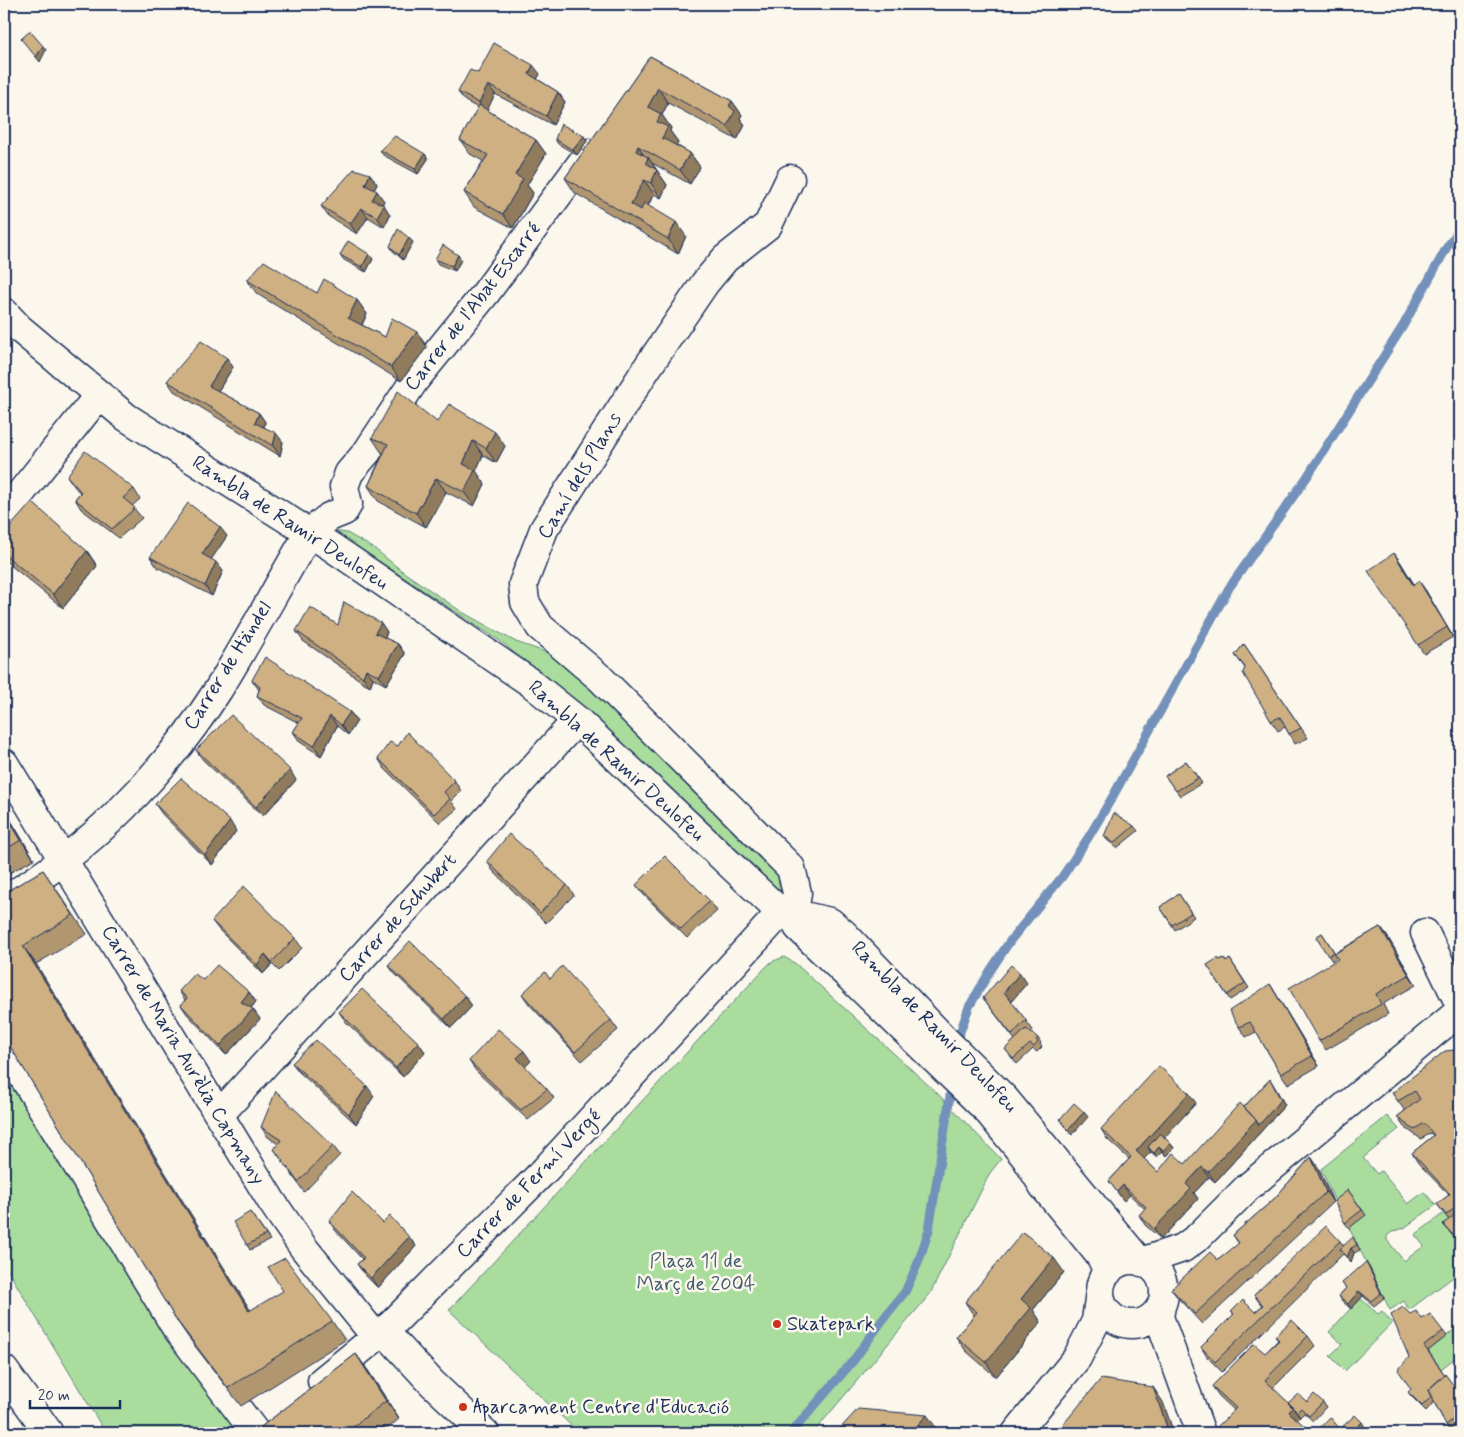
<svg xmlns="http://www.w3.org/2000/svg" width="1464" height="1437" viewBox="0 0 1464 1437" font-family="Mynerve,sans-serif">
<rect width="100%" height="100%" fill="#fbf7ec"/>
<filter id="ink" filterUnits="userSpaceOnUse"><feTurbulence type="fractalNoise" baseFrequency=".02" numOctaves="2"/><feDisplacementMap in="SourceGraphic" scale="10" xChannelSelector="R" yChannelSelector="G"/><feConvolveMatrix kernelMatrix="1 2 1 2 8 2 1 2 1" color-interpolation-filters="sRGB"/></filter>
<g filter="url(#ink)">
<path fill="#a9dc9d" stroke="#62867e" d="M333,531l14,2 28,16 27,22 60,41 54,30 44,15 211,197 14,37 -3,2 -279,-250z
M784,957l12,7 141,129 64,66 -11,14 -60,121 -117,139h-234l-130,-123 314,-340 8,-8z
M4,1062l237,364 -10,7h-125l-7,-11 -95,-158z
M1387,1116l12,13 -36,29 14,16 4,-3 27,33 16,-12 12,13 -32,23 -12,4 -5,4v4l17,21 20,-15 -9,-11 29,-22 16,23v36l-51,38 -5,-9 -14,9 -41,-82 16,-13 -28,-9 -16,-37z
M1360,1298l18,16 4,-3 10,12 -47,48 -15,-15 12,-12 -13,-12z
M1460,1325v29l-19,15 -13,-18z"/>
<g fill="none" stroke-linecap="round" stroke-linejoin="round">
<path stroke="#7391ba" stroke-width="9" d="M958,1045l2,-13 9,-25 21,-36 20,-30 52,-64 26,-39 25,-42 116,-208 78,-111 96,-151 44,-79 13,-18
M791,1433l62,-72 34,-47 18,-22 13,-29 11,-33 23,-147"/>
<g stroke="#1b2f5e" stroke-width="31">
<path id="minor" d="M790,179l-22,46 -43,34 -20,24 -58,85 -103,161 -21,55 2,18 15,25 60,51 191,190 6,25 -3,20 4,14 189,183 39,48 18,29 57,70 7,15
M4,312l16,17 106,88 204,129 201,137 46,37 196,185 9,6 48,11 14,12 98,103 62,61 135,163
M4,514l95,-119
M4,763l268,439 31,45 73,90
M4,900c86,-50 160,-126 214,-210 32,-51 60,-105 91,-157l20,-16 15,-6 4,-7 -4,-17 5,-14 18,-21 47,-71 71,-87 104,-141
M1425,933l35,72
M4,1045l171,281 80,106
M219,1115l358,-395
M1100 1292a32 32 0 1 1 64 0a32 32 0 1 1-64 0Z
M1141,1262l42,-14 15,-11 49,-49 213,-177
M1161,1306l-2,11 42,116
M384,1331l48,52 53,50
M4,1370l45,63
M322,1381l70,-57 153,-154 237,-259
M1016,1433l61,-75 19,-37 4,-30"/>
</g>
<use href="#minor" stroke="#fbf7ec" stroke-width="28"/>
</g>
<path fill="#b19770" stroke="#1b2f5e" d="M650,56l82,45 10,14 -2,3 5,7 -8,15 -69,-37 -6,12 9,13 -1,3 8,11 -2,3 14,8 10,14 -10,17 -38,-21 15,22 -6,13 -7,-4 -6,12 38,30 -8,18 -103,-61 -10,-15z
M478,73l62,1 -3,5 21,13 7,10 -12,23 -58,-31 -8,16 49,30 10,14 -19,31 6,8 -20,35 -39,-21 -10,-15 19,-31 -13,-7 -10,-14 18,-32 -13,-7 -7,-9z
M555,139l32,2 -10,14 -19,-11z
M380,150l45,4 3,5 -10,15 -35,-19z
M370,174l7,10 -3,6 10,11 -2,3 2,1 6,10 -6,12 -16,-10 -11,17 -29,-18 -7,-10z
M413,242l-10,18 -10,-9 -3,-5z
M340,255l33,4 -7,13 -22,-12z
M458,255l3,5 -6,11 -17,-7 -3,-5z
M247,280l110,20 10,14 -5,11 23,12 42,10 -26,34 -144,-87z
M233,367l-15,24 41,22 6,9 -1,5 19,15 -3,14 -106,-65 -7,-10z
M437,422l68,24 -9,17 -13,-8 -7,16 9,13 -11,22 -28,-14 -20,35 -48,-26 -10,-15 15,-33h-1l-10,-15z
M67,476l67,13 6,10 -8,7 10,12 -23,20 -38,-29 -6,-10 5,-6 -6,-7z
M4,534l83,17 10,15 -34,42 -59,-48z
M227,536l-16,23 12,12 -11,25 -55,-29 -7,-10z
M1394,553l7,10 13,21 5,-3 7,10 27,46 -29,17 -6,-9z
M381,623l6,9 -2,6 13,6 7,10 -19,31 -13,-7 -3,9 -67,-46 -7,-10 42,-6z
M1244,644l64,94 -13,6 -10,-17 -7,4 -7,-10 -26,-53 -10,-13z
M252,680l98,32 7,9 -9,14 -11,-9 -16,30 -21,-14 -7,-10 6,-9 -35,-18 -7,-9 2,-6z
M196,750l100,30 -33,36 -60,-56z
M378,758l77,23 6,10 -10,10 6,8 -17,14 -56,-55z
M1186,761l16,22 -22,13 -15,-20z
M155,804l81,27 -24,34 -50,-51z
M4,809l30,50 -30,17z
M1134,826l4,5 -21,17 -10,-8 -3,-4z
M487,861l80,24 7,10 -28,28 -53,-52z
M43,870l44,64 -51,30 214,346 82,11 13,19 -104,66 -53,-69 -13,-19 -171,-282v-143z
M636,885l74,16 7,10 -30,27 -44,-44z
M1179,894l15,23 -19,13 -15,-23z
M212,921l83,17 7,10 -23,23 -7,-7 -9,10 -44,-44z
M1380,927l7,9 29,49 -33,19 5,10 -62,36 -7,-9 19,-82 -1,-2 -5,4 -16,-24 6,-4 13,20z
M1230,959l19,29 -19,12 -23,-35 12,-5 7,2z
M388,965l77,31 7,10 -21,22 -56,-54z
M550,979l61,41 7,10 -36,31 -53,-57 -7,-10z
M203,980l46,12 7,10 -5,6 9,11 -34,36 -39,-41 -6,-9 4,-5 -6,-9z
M1027,983l-16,18 22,29 -2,3 7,5 3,5 -1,1 2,3 -5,5 -4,-3 -16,15 -12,-15 10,-9 -32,-42z
M1270,984l6,10 43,72 -31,18 -7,-10 -25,-42 -10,5 -7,-10z
M339,1012l79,30 7,10 -22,25 -57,-55z
M1460,1053v184l-4,3 -13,-16 6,-4 -12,-16 12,-9 -31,-32 -6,-10 21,-17 -2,-3 -10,6 -17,-12 -7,-10 8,-6 -13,-18z
M469,1061h62l-6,6 22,22 7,9 -26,22 -52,-49z
M292,1063l82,33 -18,28 -57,-52z
M1270,1079l15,26 -70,77 -6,-5 -15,16 4,6 -37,40 -16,-14 -6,-10 6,-6 -15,-14 -6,6 -15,-20 20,-22 -22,-20 -6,-10 95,-26 -32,34 6,6 4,5 -8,8 -4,-4 -5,5 -6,-5 -7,7 14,13 27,-8 59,-57z
M261,1127l72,19 7,9 -36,37 -30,-43 4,-5 -10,-7z
M1311,1157l7,10 15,35 -131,122 -24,-26 -7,-9 47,-29 21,-16 -6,-9 41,-36z
M1348,1190l18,25 -17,13 -4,-5z
M250,1212l20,28 -20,10 -3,-5z
M329,1221l54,2 26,14 7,9 -38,42 -14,-14 -7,-10 5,-5 -27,-29z
M1340,1241l4,5 12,-4 4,8 -6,3 -3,9 -8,-8 -121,118 -15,-15 -6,-10 33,-32 -3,-3h24l7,-6 -8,-11z
M1369,1267l15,31 -10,8 -11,-10 -12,13 -9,-8 -3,-5 7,-8 -4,-5z
M1064,1272l-31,38 8,12 -45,55 -30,-26 -10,-14 18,-21 -9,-14z
M1410,1314l12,5 21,12 4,5 -19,15 17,24 15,19v35l-5,4h-4l-5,-8 -12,-23 -8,9 -15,-15 -3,-4 3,-3 -2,-32z
M1275,1336h33l7,10 -42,42 15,15 35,-1 3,5 -13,14 -9,-8 -4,4 -66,-7 -15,-14 -7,-10 53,-33 13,-13z
M356,1354l13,18 30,47 -17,14h-129z"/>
<path fill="#907b5b" stroke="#1b2f5e" d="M43,46l3,4 -6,12 -4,-5z
M533,65l7,9 -5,9 -6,-9z
M488,85l7,9 -9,19 -7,-10z
M658,88l10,15 -6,12 9,13 -1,3 8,11 -6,10 -10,-14 -5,-16 -9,-15z
M558,92l7,10 -12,23 -7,-9z
M732,101l10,14 -2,3 5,7 -8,15 -10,-14 2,-20z
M584,136l3,5 -10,14 -4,-5z
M536,140l10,14 -19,31 6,8 -20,35 -10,-14 12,-39z
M638,146l9,14 1,-3 19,28 -6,13 -10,-15 -15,-32z
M690,153l10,14 -10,17 -10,-14z
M425,154l3,5 -10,15 -3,-5z
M370,174l7,10 -5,11 -7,-10z
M644,180l10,14 -13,24 -10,-14z
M377,191l7,10 -5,9 -7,-10z
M384,205l6,10 -6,12 -7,-10z
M361,208l7,9 -11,17 -7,-10z
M676,222l10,14 -8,18 -10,-15z
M409,238l4,4 -10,18 -4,-5z
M369,254l4,5 -7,13 -4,-5z
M458,255l3,5 -6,11 -3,-5z
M357,300l10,14 -9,18 -10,-14z
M417,332l10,15 -26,34 -10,-14z
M227,358l6,9 -18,29 -6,-10z
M259,413l6,9 -3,11 -7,-10z
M495,432l10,14 -9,17 -10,-15z
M276,433l7,9 -3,14 -7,-10z
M473,441l10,14 -7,16 9,13 -11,22 -10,-14 -1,-28z
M436,478l10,14 -20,35 -10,-14z
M220,527l7,9 -18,27 -7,-9z
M87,551l10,15 -34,42 -10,-14z
M1394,553l7,10 19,32 -7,-10z
M216,562l7,9 -11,25 -7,-10z
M1419,581l7,10 27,46 -6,-10z
M381,623l6,9 -5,11 -7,-10z
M398,644l7,10 -19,31 -7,-9z
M366,669l7,9 -3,9 -7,-10z
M350,712l7,9 -9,14 -7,-10z
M330,716l7,10 -16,30 -7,-10z
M290,770l6,10 -33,36 -7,-9z
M4,809l30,50 -13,-19 -17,-28z
M230,821l6,10 -24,34 -7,-10z
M1380,927l7,9 29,49 -7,-10z
M23,946l13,18 226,365 -13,-18z
M265,954l7,10 -9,10 -6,-9z
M1020,973l7,10 -16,19 -7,-10z
M1270,984l6,10 43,72 -7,-10z
M249,992l7,10 -8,9 -7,-9z
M465,996l7,10 -21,22 -7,-9z
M253,1009l7,10 -34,36 -6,-9z
M418,1042l7,10 -22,25 -7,-9z
M524,1051l7,10 -7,7 -7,-10z
M1270,1079l15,26 -70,77 -7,-10z
M367,1086l7,10 -18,28 -7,-10z
M1189,1093l7,10 -44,48 -4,-4 3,5 -9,9 -6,-10z
M1084,1112l4,5 -16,18 -4,-5z
M1170,1143l4,5 -8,8 -3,-5z
M1159,1147l3,5 -5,5 -3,-4z
M1311,1157l7,10 15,35 -7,-10z
M1202,1167l7,10 -15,16 4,6 -37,40 -7,-10 32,-45z
M1123,1185l7,10 -6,6 -7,-9z
M409,1237l7,9 -38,42 -7,-10z
M1351,1248l3,5 -3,9 -4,-5z
M1054,1258l10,14 -31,38 8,12 -45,55 -10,-15 35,-63z
M1366,1262l3,5 15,31 -3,-5z
M1359,1291l4,5 -12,13 -3,-5z
M356,1354l13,18 30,47 -13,-18z
M1153,1387l10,15 11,31h-5z
M1293,1407l7,10 -4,5 -7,-10z
M927,1415l10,14 -4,4h-23z
M1362,1422l3,5 -5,6h-8z"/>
<path fill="#ceb082" stroke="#1b2f5e" d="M30,31l13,15 -7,11 -15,-18z
M494,43l39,22 -4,9 29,18 -12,24 -58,-31 -9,18 -21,-11 12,-22 8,3z
M650,56l82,45 -3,5 6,5 -8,15 -69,-38 -10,19 13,7 -4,8 11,5 -6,11 28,15 -10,17 -42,-24 -2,5 12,6 -2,6 11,7 -6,13 -7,-3 -13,24 10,6 3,-7 32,19 -8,17 -103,-61z
M479,105l57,35 -21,35 8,4 -20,35 -39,-22 24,-37 -28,-15z
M561,124l23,12 -11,14 -18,-11z
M395,136l30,18 -10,15 -35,-19z
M354,169l16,5 -5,11 12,6 -5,9 12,5 -7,12 -16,-9 -11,16 -29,-18z
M398,229l11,9 -10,17 -9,-9z
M348,241l21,13 -7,13 -22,-12z
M443,245l15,10 -6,11 -17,-7z
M264,261l53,32 7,-14 33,21 -9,18 37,19 7,-19 25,14 -26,35 -144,-87z
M201,341l26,17 -18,28 50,27 -4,10 21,10 -3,13 -106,-65z
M398,391l39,31 12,-18 46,28 -9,16 -13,-7 -10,23 12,6 -11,22 -28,-14 -20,35 -48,-27 20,-42 -16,-6z
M85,451l49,38 -11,9 12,10 -23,21 -37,-30 6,-7 -14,-16z
M32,502l55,49 -34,43 -49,-40v-20z
M188,503l32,24 -18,27 14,8 -11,24 -55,-29z
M1394,553l19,32 6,-4 28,46 -29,18 -50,-74z
M344,602l37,21 -6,10 23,11 -19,32 -13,-7 -3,8 -67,-46 14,-24 28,18z
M1244,644l57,84 -12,6 -9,-17 -9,4 -28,-48 2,-6 -10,-12z
M265,657l85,55 -9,13 -11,-9 -16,30 -21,-14 9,-14 -45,-22 3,-9 -8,-7z
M231,715l59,55 -34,37 -60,-57z
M407,732l48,49 -11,11 6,7 -16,15 -56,-56 12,-16 8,4z
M1186,761l12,17 -22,13 -11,-15z
M181,778l49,43 -25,34 -50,-51z
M4,812l17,28 -17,10z
M1114,813l20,13 -20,17 -10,-7z
M509,834l58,51 -27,28 -53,-52z
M665,856l45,45 -29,28 -45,-44z
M43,870l30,45 -50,31 226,365 34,-20 -15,-24 17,-9 47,63 -104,67 -53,-70 -171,-282v-143z
M244,886l51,52 -23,24 -7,-8 -8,11 -45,-44z
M1179,894l12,19 -19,12 -12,-18z
M1380,927l29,48 -33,19 5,10 -62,37 -30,-53 49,-29 -4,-5z
M1322,933l12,19 -6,4 -12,-19z
M410,941l55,55 -21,23 -56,-54z
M1218,958l1,2 5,-2 2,4 4,-3 15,24 -18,12 -20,-30z
M217,965l32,27 -8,10 12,7 -33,37 -39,-41 6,-7 -8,-7 16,-17 8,6z
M1011,965l9,8 -16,19 22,28 -14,15 -29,-37z
M562,966l49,54 -36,32 -53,-58 23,-22 5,7z
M1270,984l42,72 -31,18 -31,-52 -11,5 -10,-16z
M362,989l56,53 -22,26 -57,-56z
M498,1029l26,22 -7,7 30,31 -26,21 -52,-49z
M1026,1029l12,9 -2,2 2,2 -4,5 -4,-3 -17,15 -8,-10z
M316,1040l51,46 -18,28 -57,-51z
M1454,1050l6,3v151l-14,11 -9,-11 13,-10 -38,-41 22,-18 -10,-12 -10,7 -17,-13 23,-18 -5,-8 -17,10 -6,-8 53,-42z
M1159,1066l30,27 -53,58 22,21 15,-19 12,11 55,-61 16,17 -48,52 -6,-5 -16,17 5,5 -37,40 -15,-14 7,-8 -23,-22 -6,7 -8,-11 22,-24 -30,-28z
M1270,1079l11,21 -22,25 -3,-5 -12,-13z
M276,1091l57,55 -35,36 -24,-33 7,-9 -20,-13z
M1074,1103l10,9 -16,18 -8,-11z
M1160,1133l10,10 -7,8 -4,-4 -5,6 -6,-6z
M1311,1157l15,35 -131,122 -24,-25 39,-37 8,8 21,-17 -6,-8 41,-36z
M1348,1190l14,20 -17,13 -11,-22z
M352,1192l31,31 7,-7 19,21 -38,41 -14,-14 7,-6 -35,-37z
M1460,1211v18l-7,6 -10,-11z
M250,1212l16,23 -19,10 -14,-23z
M1326,1226l14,15 -125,121 -14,-15 33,-33 -3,-2 12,-12 12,12 8,-7 -9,-10z
M1023,1232l31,26 -33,41 10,9 -45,54 -30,-25 21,-25 -12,-10z
M1353,1237l4,8 -6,3 -4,9 -7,-8z
M1366,1262l15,31 -10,8 -12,-10 -11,13 -9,-8 7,-8 -4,-5z
M1403,1307l7,7 6,-3 6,8 8,-5 13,17 -19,15 21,29 -17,15 3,7 -9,9 -14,-14 3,-3 -13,-19 11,-13 -18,-42z
M1292,1320l16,16 -43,44 28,27 -4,5 23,21h-95l-1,-5 20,-20 -24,-22 42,-42 11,9 14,-13 -4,-4z
M356,1354l30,47 -41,32h-92z
M1445,1374l15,20v20l-14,11 -18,-35z
M1101,1379l52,8 16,46h-113z
M1298,1394l9,8 7,-8 9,8 -14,14 -8,-8 -4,4 -9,-9z
M858,1409l69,6 -17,18h-74z
M1355,1415l7,7 -10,11h-37l15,-16 10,12z
M4,1424l7,9h-7z
M1374,1429l4,4h-8z"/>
</g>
<g fill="#c8321e" stroke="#fbf7ec" stroke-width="2">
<circle cx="777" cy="1324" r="5"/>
<circle cx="463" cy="1407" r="5"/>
</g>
<g text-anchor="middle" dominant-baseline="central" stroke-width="5" stroke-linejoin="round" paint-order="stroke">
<g font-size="20" fill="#1b2f5e" stroke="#fbf7ec">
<text transform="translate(473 307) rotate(-52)">Carrer de l'Abat Escarré</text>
<text transform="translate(580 476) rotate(-59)">Camí dels Plans</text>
<text transform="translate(290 523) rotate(33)">Rambla de Ramir Deulofeu</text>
<text transform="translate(228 666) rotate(-58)">Carrer de Händel</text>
<text transform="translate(616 761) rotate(42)">Rambla de Ramir Deulofeu</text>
<text transform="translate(398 918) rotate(-48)">Carrer de Schubert</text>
<text transform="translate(934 1027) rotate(46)">Rambla de Ramir Deulofeu</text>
<text transform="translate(183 1055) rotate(59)">Carrer de Maria Aurèlia Capmany</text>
<text transform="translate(529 1184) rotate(-46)">Carrer de Fermí Vergé</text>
</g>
<g font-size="20" fill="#3e5a6e" stroke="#fbf7ec">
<text x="696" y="1261">Plaça 11 de<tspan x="696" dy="23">Març de 2004</tspan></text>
</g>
<g font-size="20" fill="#1b2f5e" stroke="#fbf7ec" text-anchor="start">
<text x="787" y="1324">Skatepark</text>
<text x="473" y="1407">Aparcament Centre d'Educació</text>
</g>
</g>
<rect width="1464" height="1437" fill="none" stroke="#fbf7ec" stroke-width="20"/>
<rect x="10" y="10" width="1444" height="1417" fill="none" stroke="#1b2f5e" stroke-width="2" filter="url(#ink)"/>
<path d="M30 1400v8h90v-8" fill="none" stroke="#1b2f5e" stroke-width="2.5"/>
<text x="38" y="1400" font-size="15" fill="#1b2f5e" stroke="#fbf7ec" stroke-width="4" paint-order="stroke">20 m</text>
</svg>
